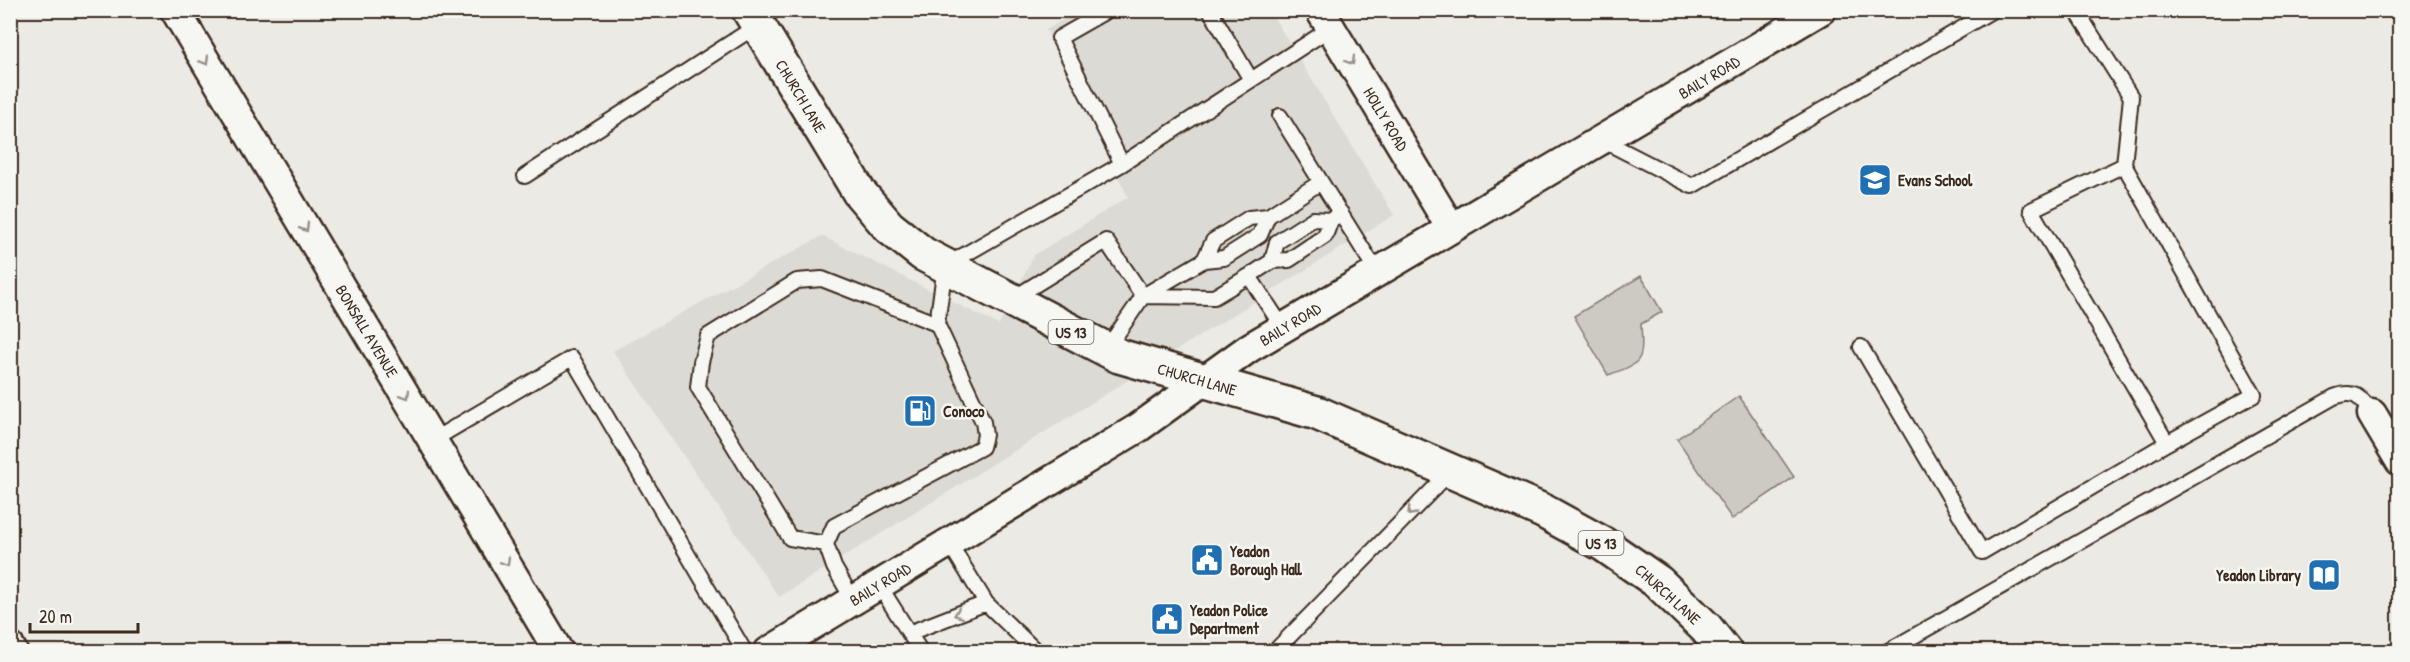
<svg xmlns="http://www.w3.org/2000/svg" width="2410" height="662" viewBox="0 0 2410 662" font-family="'Patrick Hand',sans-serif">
<rect width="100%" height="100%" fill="#ebeae5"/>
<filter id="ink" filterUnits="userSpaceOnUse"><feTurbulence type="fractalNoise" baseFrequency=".0167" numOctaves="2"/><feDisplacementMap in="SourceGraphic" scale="12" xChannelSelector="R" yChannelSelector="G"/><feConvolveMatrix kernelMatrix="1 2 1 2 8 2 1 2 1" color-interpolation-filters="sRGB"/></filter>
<g filter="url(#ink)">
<path fill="#dcdad4" d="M1077,11h193l124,204 -615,382 -166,-246 209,-115 177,89 35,-70 94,-58 -82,-167z"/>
<path fill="#cdcac4" stroke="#847a71" stroke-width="1.5" d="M1641,276l21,36 -21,12c2,38 3,38 -33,51l-34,-59z
M1739,396l55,81 -62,42 -55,-80z"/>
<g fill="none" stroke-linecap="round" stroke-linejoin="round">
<g stroke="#3b2a1e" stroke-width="18">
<path id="service" d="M1108,10l-49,28 63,126 209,-136
M1210,10l41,70
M2076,10l55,87 -7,68 130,230 -87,48 -136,-233 93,-45
M1280,116l97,156
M1602,140l90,46 301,-176
M525,176l233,-151
M1268,216l-8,19 -36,23 -20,2 9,-19 36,-23 19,-2 53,-34
M1272,261l17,-1 36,-24 6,-16
M1249,276l23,-15 5,-19 36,-23 18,1 10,-7
M1012,299l94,-58 37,55 71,1 35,-21 34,52
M1861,347l121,205 185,-109
M1106,350l37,-54 61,-36
M433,440l139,-82 173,294
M948,541l38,62
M826,544l-36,-6 -92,-151 3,-25 7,-26 89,-55 25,-2 115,45
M879,585l42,67
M853,600l-19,-33 -8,-23 8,-18 148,-79 3,-12 -2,-13 -46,-98 8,-58 177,-102
M909,633l77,-30 51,49
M1274,652l176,-180
M1886,652l448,-255c21,-8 26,0 38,17"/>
</g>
<g stroke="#3b2a1e" stroke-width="33">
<path id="minor" d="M175,10l384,642
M1320,10l131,218
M2372,414l28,47
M10,647l3,5
M768,652l370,-224 111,-80 572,-338"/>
</g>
<g stroke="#3b2a1e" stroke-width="38">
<path id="primary" d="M749,10l110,182 30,35 34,27 196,102 198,57 226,98 60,33 55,38 48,46 19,24"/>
</g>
<use href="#service" stroke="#f6f6f2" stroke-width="14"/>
<use href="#minor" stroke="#f6f6f2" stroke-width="28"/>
<use href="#primary" stroke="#f6f6f2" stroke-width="33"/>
</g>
<defs><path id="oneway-chevron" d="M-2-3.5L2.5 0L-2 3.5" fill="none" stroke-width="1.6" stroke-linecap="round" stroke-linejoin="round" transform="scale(1.5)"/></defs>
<g stroke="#989088">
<use href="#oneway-chevron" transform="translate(205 61) rotate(59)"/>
<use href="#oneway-chevron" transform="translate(1351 61) rotate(59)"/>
<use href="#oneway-chevron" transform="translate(305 228) rotate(59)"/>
<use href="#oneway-chevron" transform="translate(406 395) rotate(59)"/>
<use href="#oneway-chevron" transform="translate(1411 512) rotate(134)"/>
<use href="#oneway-chevron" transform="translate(506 562) rotate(59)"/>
<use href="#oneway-chevron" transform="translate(958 614) rotate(159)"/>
</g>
</g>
<defs>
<g id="school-square" transform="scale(1.725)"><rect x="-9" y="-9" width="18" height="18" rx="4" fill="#1f6fb2" stroke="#f6f6f2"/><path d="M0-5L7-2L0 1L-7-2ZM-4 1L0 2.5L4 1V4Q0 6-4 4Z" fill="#fff"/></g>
<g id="fuel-square" transform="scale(1.725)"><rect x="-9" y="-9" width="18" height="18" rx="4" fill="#1f6fb2" stroke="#f6f6f2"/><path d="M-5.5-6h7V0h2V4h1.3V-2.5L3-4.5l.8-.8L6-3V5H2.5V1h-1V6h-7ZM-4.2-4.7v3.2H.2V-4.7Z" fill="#fff"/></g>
<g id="civic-square" transform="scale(1.725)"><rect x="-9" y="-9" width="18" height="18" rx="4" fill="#1f6fb2" stroke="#f6f6f2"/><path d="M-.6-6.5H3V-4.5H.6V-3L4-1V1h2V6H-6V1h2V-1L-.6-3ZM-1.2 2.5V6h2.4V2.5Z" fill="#fff"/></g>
<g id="library-square" transform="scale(1.725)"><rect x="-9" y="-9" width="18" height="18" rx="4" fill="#1f6fb2" stroke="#f6f6f2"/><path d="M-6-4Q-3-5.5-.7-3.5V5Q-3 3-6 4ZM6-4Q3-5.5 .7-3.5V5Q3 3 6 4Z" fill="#fff"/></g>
</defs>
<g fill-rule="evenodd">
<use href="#school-square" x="1875" y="180"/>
<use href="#fuel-square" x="920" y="411"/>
<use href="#civic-square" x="1207" y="560"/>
<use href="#library-square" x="2324" y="575"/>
<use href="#civic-square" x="1167" y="619"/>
</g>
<g text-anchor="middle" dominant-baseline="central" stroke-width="5" stroke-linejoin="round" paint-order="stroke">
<g fill="#f6f6f2" stroke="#73675e" stroke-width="1.5">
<rect x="1048.5" y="320" width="45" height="24" rx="4.5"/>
<rect x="1578.5" y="531" width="45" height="24" rx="4.5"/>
</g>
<g font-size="15" font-weight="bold" fill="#3b2a1e">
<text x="1071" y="332">US 13</text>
<text x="1601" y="543">US 13</text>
</g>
<g font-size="16" fill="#3b2a1e" stroke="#f6f6f2">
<text transform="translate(1709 77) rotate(-31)">BAILY ROAD</text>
<text transform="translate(801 96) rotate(59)">CHURCH LANE</text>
<text transform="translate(1386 119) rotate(59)">HOLLY ROAD</text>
<text transform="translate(1290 324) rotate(-31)">BAILY ROAD</text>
<text transform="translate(367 331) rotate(59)">BONSALL AVENUE</text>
<text transform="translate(1197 379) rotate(16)">CHURCH LANE</text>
<text transform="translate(880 584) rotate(-31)">BAILY ROAD</text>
<text transform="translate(1668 594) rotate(42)">CHURCH LANE</text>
</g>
<g font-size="16" font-weight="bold" fill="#3b2a1e" stroke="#f6f6f2" text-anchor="start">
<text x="1898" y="180">Evans School</text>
<text x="943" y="411">Conoco</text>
<text x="1230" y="551">Yeadon<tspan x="1230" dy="18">Borough Hall</tspan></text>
<text x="2301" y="575" text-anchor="end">Yeadon Library</text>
<text x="1190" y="610">Yeadon Police<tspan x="1190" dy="18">Department</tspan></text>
</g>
</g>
<rect width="2410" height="662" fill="none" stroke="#f6f6f2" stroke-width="36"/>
<rect x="18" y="18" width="2374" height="626" fill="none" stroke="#3b2a1e" stroke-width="2" filter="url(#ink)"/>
<path d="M30 623v9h108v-9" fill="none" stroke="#3b2a1e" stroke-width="3"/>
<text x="39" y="623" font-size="18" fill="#3b2a1e" stroke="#f6f6f2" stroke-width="4.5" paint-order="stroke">20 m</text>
</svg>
